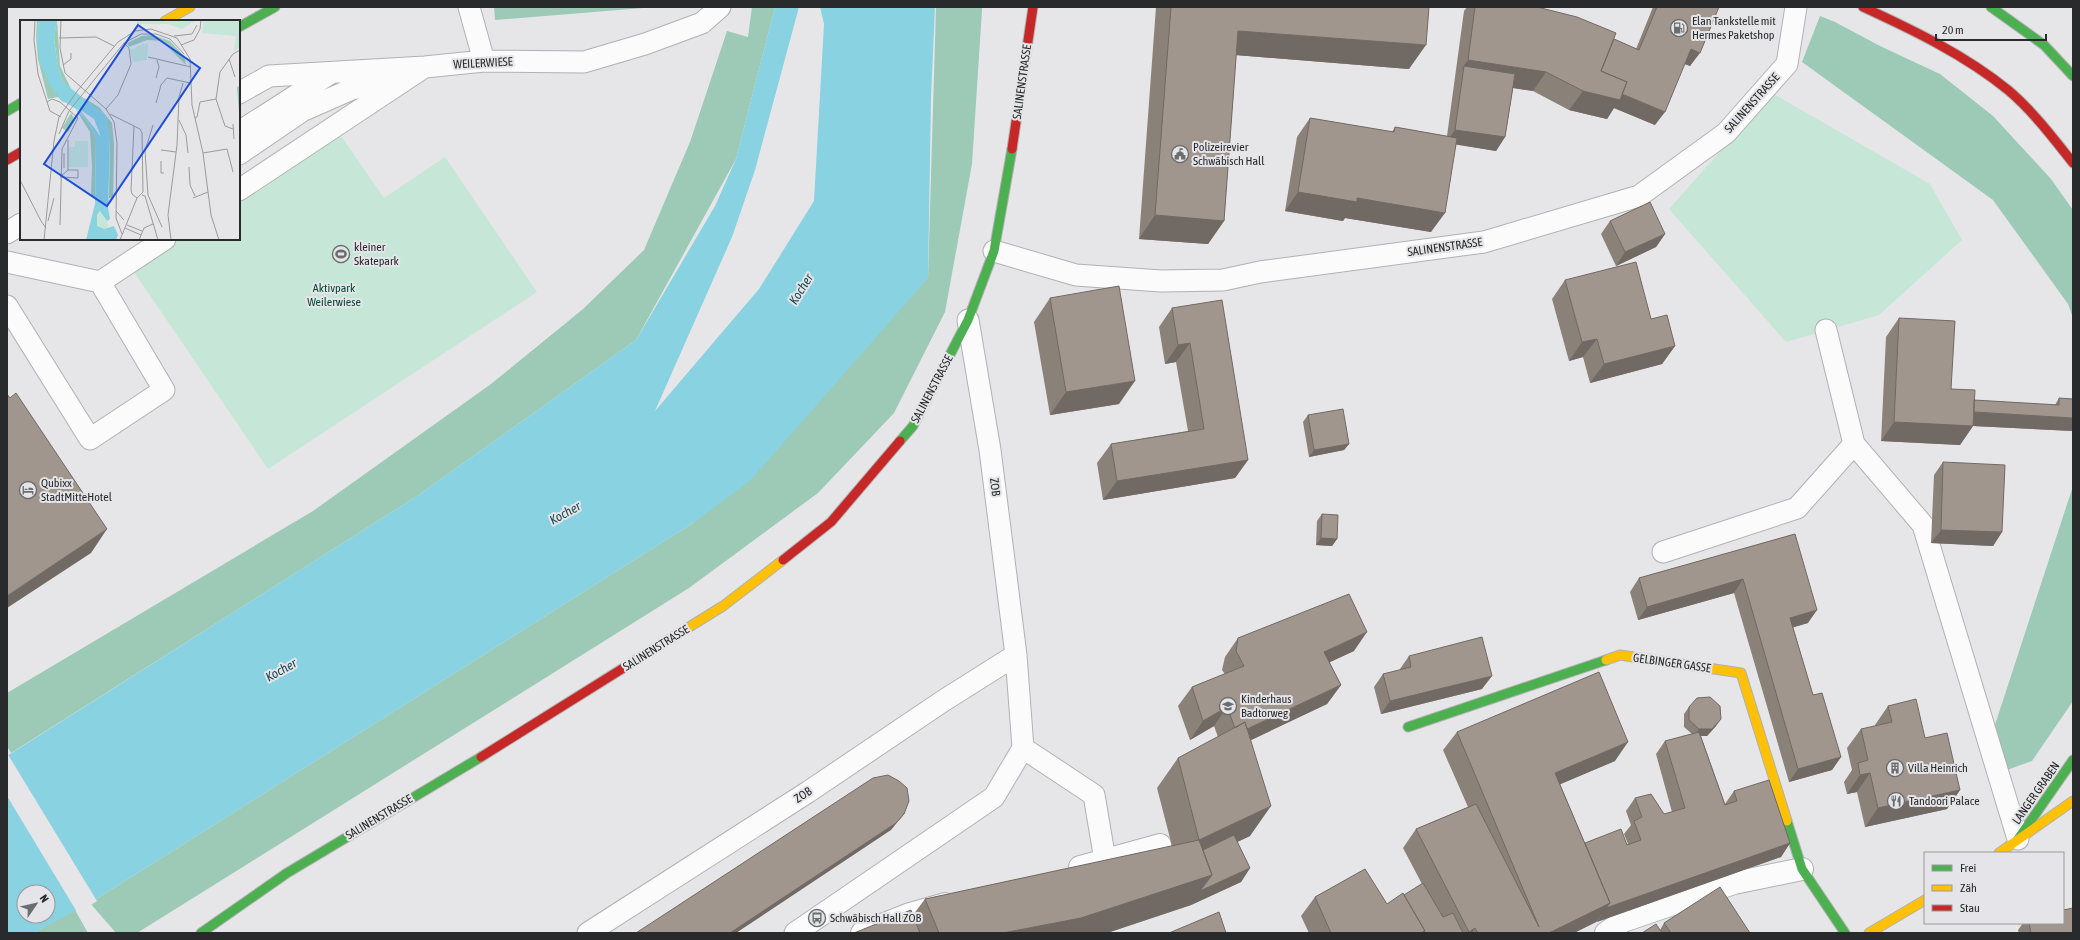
<svg xmlns="http://www.w3.org/2000/svg" width="2080" height="940" viewBox="0 0 2080 940" font-family="'Asap Condensed',sans-serif">
<rect width="100%" height="100%" fill="#e6e6e8"/>
<path fill="#c6e6d7" d="M1772,93l158,91 32,56 -83,75 -93,27 -117,-133z
M339,133l45,65 61,-41 92,135 -269,177 -136,-200 45,-30h62v-41z"/>
<path fill="#9ccab6" d="M494,7h162l-161,13z
M752,7h23l-39,152 -100,181 -219,156 -406,257 -4,-7v-53l306,-182 178,-127 92,-75 61,-59 46,-108 37,-111 21,6z
M936,7h46v3l-10,154 -27,148 -51,101 -76,80 -129,95 -552,345h-21l-26,-30 603,-380 235,-245z
M1820,16l15,6 45,24 60,28 53,42 58,63 22,31v108l-5,-14 -75,-104 -191,-138z
M2073,486v215l-41,60 -28,10 -13,-34z
M75,910l13,23h-55z"/>
<path fill="#89d2e1" fill-rule="evenodd" d="M775,7h24l-44,163 -23,67 -77,174 104,-122 55,-88 10,-177 -4,-17h115l-4,90 -3,181 -178,203 -57,42 -603,380 -57,30h-26v-177l410,-260 219,-156 79,-134 21,-47zM24,892h24v24h-24z"/>
<path fill="#e6e6e8" d="M7,753l90,148 -6,4 -14,7 -70,-116z"/>
<g fill="none" stroke-linecap="round" stroke-linejoin="round">
<g stroke="#b0b1b2" stroke-width="23">
<path id="lane" d="M469,7l15,54
M239,93l30,-17 156,-9 59,-6 100,1 61,-18 57,-21 18,-16
M239,132l92,-59
M239,154l63,-43 50,-22 39,-12
M239,190l184,-122
M7,233l14,-9
M994,251l82,24 85,6 62,-1 37,-8 224,-30 155,-46 87,-63 61,-69 9,-57
M7,262l93,20 64,108 -74,49 -83,-133
M100,282l65,-43
M1826,330l28,114 69,81 95,314
M1663,552l134,-44 57,-64
M1023,748l71,47 11,65
M588,933l220,-141 135,-91 73,-46
M795,933l199,-136 29,-49 -7,-93 -26,-205 -22,-130"/>
</g>
<g stroke="#b0b1b2" stroke-width="24">
<path id="street" d="M1080,867l80,-22
M862,933l48,-19 35,-10
M1606,933l17,-12 111,-38 68,-14"/>
</g>
<g stroke="#b0b1b2" stroke-width="11">
<path id="fast" d="M1991,7l53,38 29,31
M239,27l36,-20
M7,111l14,-8
M900,441l13,-15 55,-106 26,-69 18,-102
M1408,727l198,-67
M1787,821l15,48 43,64
M2018,839l55,-79
M201,933l86,-60 194,-116"/>
</g>
<g stroke="#b0b1b2" stroke-width="11">
<path id="slow" d="M165,21l25,-14
M641,657l82,-51 60,-46
M1606,660l14,-5 121,18 46,148
M1999,853l74,-52
M1869,933l56,-33"/>
</g>
<g stroke="#b0b1b2" stroke-width="11">
<path id="jam" d="M1863,7c50,23 102,48 145,83 24,20 46,49 65,73
M1012,149l21,-142
M7,160l14,-8
M783,560l48,-38 69,-81
M481,757l160,-100"/>
</g>
<use href="#lane" stroke="#fbfbfc" stroke-width="21"/>
<use href="#street" stroke="#fbfbfc" stroke-width="22"/>
<use href="#fast" stroke="#4caf50" stroke-width="9"/>
<use href="#slow" stroke="#ffc107" stroke-width="9"/>
<use href="#jam" stroke="#c62828" stroke-width="9"/>
</g>
<path fill="#8a8179" d="M1156,7h273l-20,62 -173,-14 -12,166 -16,23 -69,-5z
M1467,7h70l99,42 17,-42h66l-29,59 -6,-2 -29,61 -41,-17 -7,11 -38,-9 -36,-19 -20,-3 -8,49 -9,14 -40,-7 -25,88 -86,-14 -2,3 -58,-10 12,-74 13,-19 82,14 3,-5 52,9 17,-125z
M1610,221l55,13 -9,13 -40,19 -15,-32z
M1565,280l86,39 24,27 -13,18 -72,19 -7,-26 -14,4 -17,-62z
M1050,298l69,106 -69,11 -16,-93z
M1172,308l76,152 -13,18 -132,22 -6,-37 14,-19 77,-13 -12,-69 -11,2 -6,-37z
M1899,318l52,71 23,11 81,5 4,-7 14,1v32l-100,-5 -13,19 -79,-4 5,-104z
M1308,415l41,29 -5,6 -35,7 -6,-35z
M1943,462l59,70 -9,14 -62,-3 3,-68z
M1322,514l15,25 -5,7 -16,-1 1,-24z
M1795,534l13,89 -15,4 20,68 28,62 -9,13 -43,12 -55,-189 -96,27 -8,-28 9,-14z
M1238,638l116,13 -25,11 12,23 -14,19 -77,36v96l-13,6 13,26 -9,14 -50,23 -84,28h-253l59,-18 12,-16 247,-53 -15,-58 21,-30 40,-21 -4,-11 -24,14 -12,-34 14,-19 33,-13 -3,-4 3,-13z
M1409,656l73,33 -101,25 -7,-27 9,-13 17,-4v-1z
M1888,706l37,32 35,52 -13,19 -82,18 -8,-35 -10,2 -3,-12 8,-12 -5,-22 14,-19 14,-3v-1z
M1689,707l27,19 -9,10h-6l24,68 9,-13 56,52 -9,14 -185,65 -22,11h-265l-8,-17 14,-19 72,7 17,-9 18,-11 -19,-36 13,-19 52,-22 -25,-57 14,-18 158,29 -55,23 25,59 42,2 1,-1 -4,-10 7,-9 -5,-14 9,-13 29,16 8,-2 -16,-58 9,-13 27,-7 -8,-7v-13z
M1664,923l86,10h-108l18,-3z
M2023,923h40l10,10h-54l-1,-3z"/>
<path fill="#716963" d="M1238,31l188,14 -17,24 -187,-15z
M1691,49l9,4 -10,13 -9,-4z
M1468,60l78,12 -13,19 -71,-11 2,-14 -10,13z
M1583,91l38,3 44,18 -10,13 -41,-17 -7,11 -38,-9z
M1455,130l50,7 -9,14 -50,-8z
M1298,192l59,6 88,15 -14,19 -86,-14 -2,3 -58,-10z
M1155,215l69,6 -16,23 -69,-5z
M1665,234l-9,13 -40,19 9,-14z
M1597,339l-14,18 -14,4 13,-19z
M1190,343l-14,19 -11,2 13,-19z
M1675,346l-13,18 -72,19 14,-19z
M1135,381l-16,23 -69,11 16,-23z
M1970,412l103,6v13l-100,-5 -13,19 -79,-4 13,-19z
M1349,444l-5,6 -35,7 5,-7z
M1248,460l-13,18 -132,22 14,-19z
M107,529l-16,24 -84,55v-12z
M1941,530l61,2 -9,14 -62,-3z
M1321,538l16,1 -5,7 -16,-1z
M1743,579l-9,14 -96,27 9,-13z
M1817,610l-9,13 -27,8 9,-13z
M1367,632l-13,19 -43,20 13,-19z
M1492,676l-10,13 -101,25 9,-13z
M1341,685l-14,19 -103,49 13,-19z
M1227,707l-13,19 -24,14 13,-19z
M1721,719l-5,7 -9,10h-13l5,-7z
M1628,742l-13,19 -73,31 13,-19z
M1841,757l-9,13 -43,12 9,-13z
M1870,773l-13,19 -10,2 13,-19z
M1960,790l-13,19 -82,18 13,-19z
M1271,806l-21,30 -60,28 9,-24z
M904,814l-13,16 -155,103h-6z
M1790,843l-9,14 -184,65 9,-14z
M1250,868l-9,14 -50,23 -84,28h-104l209,-58z
M1610,903l-14,19 -22,11h-25z
M1475,928l-3,5h-4l1,-1z"/>
<path fill="#a1968d" stroke="#716963" d="M1171,7h258l-3,38 -188,-14 -14,190 -69,-6z
M1475,7h62l40,10 39,16 -15,38 26,11 -7,18 -37,-9 -37,-19 -78,-12z
M1657,7h62l-19,46 -9,-4 -26,63 -43,-18 5,-12 -26,-11 13,-32 25,11z
M1464,66l51,8 -10,63 -50,-7z
M1310,118l84,14 1,-5 62,11 -12,75 -88,-15v4l-59,-10z
M1650,202l15,32 -40,18 -15,-31z
M1636,262l15,57 16,-4 8,31 -71,18 -7,-25 -15,3 -17,-62z
M1119,286l16,95 -69,11 -16,-94z
M1222,300l26,160 -131,21 -6,-37 93,-15 -14,-86 -12,2 -6,-37z
M1899,318l56,3 -4,68 24,1 -2,36 -79,-4z
M16,393l91,136 -100,67v-202l3,4z
M2059,398l14,1v19l-99,-6v-12l85,5z
M1343,409l6,35 -35,6 -6,-35z
M1943,462l62,3 -3,67 -61,-2z
M1322,514l16,1 -1,24 -16,-1z
M1795,534l22,76 -27,8 23,77 9,-2 19,64 -43,12 -55,-190 -96,28 -8,-29z
M1349,594l18,38 -43,20 17,33 -94,44 -2,-7 -10,6 -8,-21 -24,14 -11,-34 52,-21 -8,-15 2,-13z
M1482,637l10,39 -102,25 -7,-27 28,-7 -2,-11z
M1599,672l29,70 -73,31 55,130 -61,30h-71l-3,-5 -6,4 -53,-103 60,-25 63,123 -82,-195z
M1710,697l10,9 1,13 -9,10h-13l-10,-9v-13l8,-9z
M1916,699l9,39 22,-5 13,57 -82,18 -8,-35 -10,2 -2,-12 10,-3 -7,-31 31,-7 -4,-16z
M1245,722l26,84 -72,34 -21,-82z
M1699,732l26,73 12,-4 -3,-10 35,-11 21,63 -184,65 4,-5 -25,-60 36,-14 6,16 14,-5 -7,-19 8,-4 -7,-19 16,-4 13,20 21,-6 -20,-67z
M888,775l11,6 8,7 2,13 -5,13 -8,9 -166,110h-94l237,-155z
M1234,835l16,33 -50,23 12,-16 -9,-25z
M1199,840l13,35 -131,43 -78,15h-64l-14,-34z
M1365,869l22,35 16,-11 22,38 -4,2h-90l-16,-36z
M1423,883l20,34 10,-4 10,20h-42l4,-2 -21,-36z
M1720,887l30,46h-79l-7,-10z
M2073,908v25h-42l-2,-10h34v-13z
M911,910l9,23h-66z
M1219,912l7,21h-57z
M1656,924l6,9h-20z"/>
<defs>
<g id="fuel-ring" transform="scale(0.9)"><circle r="9.5" fill="#e5e5e9" stroke="#6b6c6d" stroke-width="1.5"/><path d="M-5.5-6h7V0h2V4h1.3V-2.5L3-4.5l.8-.8L6-3V5H2.5V1h-1V6h-7ZM-4.2-4.7v3.2H.2V-4.7Z" fill="#6b6c6d"/></g>
<g id="civic-ring" transform="scale(0.9)"><circle r="9.5" fill="#e5e5e9" stroke="#6b6c6d" stroke-width="1.5"/><path d="M-.6-6.5H3V-4.5H.6V-3L4-1V1h2V6H-6V1h2V-1L-.6-3ZM-1.2 2.5V6h2.4V2.5Z" fill="#6b6c6d"/></g>
<g id="stadium-ring" transform="scale(0.9)"><circle r="9.5" fill="#e5e5e9" stroke="#6b6c6d" stroke-width="1.5"/><path d="M0-5a6.5 5 0 1 0 0 10a6.5 5 0 1 0 0-10ZM-3.5-1.8h7v3.6h-7Z" fill="#6b6c6d"/></g>
<g id="hotel-ring" transform="scale(0.9)"><circle r="9.5" fill="#e5e5e9" stroke="#6b6c6d" stroke-width="1.5"/><path d="M-6-4.5h1.5V1H6V5H4.5V3h-9V5H-6ZM-4 0a1.8 1.8 0 1 1 3.6 0ZM.5 0V-2.5h3Q6-2.5 6 0Z" fill="#6b6c6d"/></g>
<g id="school-ring" transform="scale(0.9)"><circle r="9.5" fill="#e5e5e9" stroke="#6b6c6d" stroke-width="1.5"/><path d="M0-5L7-2L0 1L-7-2ZM-4 1L0 2.5L4 1V4Q0 6-4 4Z" fill="#6b6c6d"/></g>
<g id="building-ring" transform="scale(0.9)"><circle r="9.5" fill="#e5e5e9" stroke="#6b6c6d" stroke-width="1.5"/><path d="M-4-6H4V6H1V3H-1V6H-4ZM-2.5-4.3h1.7v1.8h-1.7ZM.8-4.3h1.7v1.8H.8ZM-2.5-1h1.7V.8h-1.7ZM.8-1h1.7V.8H.8Z" fill="#6b6c6d"/></g>
<g id="restaurant-ring" transform="scale(0.9)"><circle r="9.5" fill="#e5e5e9" stroke="#6b6c6d" stroke-width="1.5"/><path d="M-5-6h1v4h1v-4h1v4h1v-4h1v5L-1.5 .5V6h-2V.5L-5-1ZM5-6V6H3V1.5H1.5Q1.5-4 5-6Z" fill="#6b6c6d"/></g>
<g id="bus-ring" transform="scale(0.9)"><circle r="9.5" fill="#e5e5e9" stroke="#6b6c6d" stroke-width="1.5"/><path d="M-5-6H5V4H4V6H2V4H-2V6H-4V4H-5ZM-3.5-4V0h7V-4ZM-3.5 1.2v1.5H-2V1.2ZM2 1.2v1.5H3.5V1.2Z" fill="#6b6c6d"/></g>
</defs>
<g fill-rule="evenodd">
<use href="#fuel-ring" x="1679" y="28"/>
<use href="#civic-ring" x="1180" y="154"/>
<use href="#stadium-ring" x="341" y="254"/>
<use href="#hotel-ring" x="28" y="490"/>
<use href="#school-ring" x="1228" y="706"/>
<use href="#building-ring" x="1895" y="768"/>
<use href="#restaurant-ring" x="1896" y="801"/>
<use href="#bus-ring" x="817" y="918"/>
</g>
<g text-anchor="middle" dominant-baseline="central" stroke-width="4" stroke-linejoin="round" paint-order="stroke">
<g font-size="12" fill="#292a2b" stroke="#e5e5e9" text-anchor="start">
<text x="1692" y="21">Elan Tankstelle mit<tspan x="1692" dy="14">Hermes Paketshop</tspan></text>
<text x="1193" y="147">Polizeirevier<tspan x="1193" dy="14">Schwäbisch Hall</tspan></text>
<text x="354" y="247">kleiner<tspan x="354" dy="14">Skatepark</tspan></text>
<text x="41" y="483">Qubixx<tspan x="41" dy="14">StadtMitteHotel</tspan></text>
<text x="1241" y="699">Kinderhaus<tspan x="1241" dy="14">Badtorweg</tspan></text>
<text x="1908" y="768">Villa Heinrich</text>
<text x="1909" y="801">Tandoori Palace</text>
<text x="830" y="918">Schwäbisch Hall ZOB</text>
</g>
<g font-size="12" fill="#292a2b" stroke="#e5e5e9">
<text transform="translate(483 63) rotate(-3)">WEILERWIESE</text>
<text transform="translate(1022 82) rotate(-82)">SALINENSTRASSE</text>
<text transform="translate(1752 103) rotate(-48)">SALINENSTRASSE</text>
<text transform="translate(1445 247) rotate(-8)">SALINENSTRASSE</text>
<text transform="translate(932 389) rotate(-62)">SALINENSTRASSE</text>
<text transform="translate(995 487) rotate(83)">ZOB</text>
<text transform="translate(656 648) rotate(-32)">SALINENSTRASSE</text>
<text transform="translate(1672 663) rotate(8)">GELBINGER GASSE</text>
<text transform="translate(2036 793) rotate(-55)">LANGER GRABEN</text>
<text transform="translate(803 795) rotate(-33)">ZOB</text>
<text transform="translate(379 817) rotate(-31)">SALINENSTRASSE</text>
</g>
<g font-size="12" fill="#014a31" stroke="#e5e5e9">
<text x="334" y="288">Aktivpark<tspan x="334" dy="14">Weilerwiese</tspan></text>
</g>
<g font-size="13" font-style="italic" fill="#1a4952" stroke="#e5e5e9">
<text transform="translate(801 289) rotate(-58)">Kocher</text>
<text transform="translate(565 513) rotate(-29)">Kocher</text>
<text transform="translate(281 670) rotate(-29)">Kocher</text>
</g>
</g>
<g transform="translate(20 20)">
<rect width="220" height="220" fill="#e6e6e8"/>
<path d="M117,0h59l-14,9 -14,-5h-31zM184,0h36v27l-6,4 2,-15 -34,-3zM123,24h5l-1,16 -14,2 -3,-12zM55,121h13v26h-20v-20h7zM81,191l8,15 -5,3 -7,-3v-11z" fill="#c6e6d7"/>
<path d="M17,0h2l-2,22 27,61 -6,-6 -10,2 -10,-40 -2,-22zM37,0l3,46 12,25 -9,-9 -5,-15 -4,-29zM133,15l17,6 14,15 2,9 -24,-24 -15,-1 -18,7 -2,-4 15,-7zM220,66v40l-3,-39zM64,78l15,9 13,16 2,21 -1,54h-4l1,-57 -5,-26 -23,-16zM55,88l13,14 8,15 -1,60h-4l1,-31 -2,-34zM51,93l4,7 -7,12 -6,-4z" fill="#9ccab6"/>
<path d="M19,0h18l-3,19 4,28 5,15 42,33 5,21 -2,71 2,12 -3,2 -7,-10 -3,4v11l7,3 10,-3 4,9 -2,5h-30l9,-36 1,-67 -8,-15 -10,-12 -17,-10 -10,-13 -11,-24 -3,-21zM59,89l15,10 7,18 -8,-11z" fill="#89d2e1" fill-rule="evenodd"/>
<path fill="none" stroke="#9a9b9c" stroke-width="1" d="M15,0l-1,20 4,34 12,37 11,6M41,0l-1,28 5,25 41,36 8,13 3,21 -1,75 6,16M154,16l18,-2 5,-9M39,18l37,-1 18,9M161,25l13,-5 6,-11 1,-9M128,37l43,10M209,39l6,18M43,45l8,-6v-6M136,58l3,-11 -2,-7M196,79l9,27 8,3M27,82l5,-3 8,3 18,16 -16,31 -2,76M136,83l5,-18 6,-7 23,5M86,89l12,-14 13,-31 -2,-16 -5,-5M90,94l30,15 2,4 1,59 -6,6 -17,42M175,98l2,-1 3,-15 16,-3 4,-27 13,-18 7,-4M159,100l7,15 2,18M213,104l1,15M133,105l-8,26 3,44 14,32M114,106l-3,64 1,4 5,4M39,114l10,-23 55,-68 17,-9h15l14,5 14,15M141,130l15,2M183,133l24,-4 6,23M141,141v12h3M169,147l1,18 5,11M44,148v-15M48,150h10v8l-18,-1zM48,150v-30M0,160l21,41 5,7M122,175l3,1 13,44M173,178l15,-6M96,191l8,9M28,201l6,-23M107,205l15,6M105,208l16,7M24,220l10,-99 5,-24 19,-27 40,-48 17,-11 16,-2 26,9 13,21 2,46 11,48 8,62 8,25M119,220l5,-12 9,-4M151,220l-3,-25 9,-70 2,-48 4,-14"/>
<path fill="#1d4ed8" fill-opacity="0.15" stroke="#1d4ed8" stroke-width="2" d="M118,5l62,43 -93,138 -63,-42z"/>
<rect width="220" height="220" fill="none" stroke="#292a2b" stroke-width="2"/>
</g>
<rect width="2080" height="940" fill="none" stroke="#292a2b" stroke-width="16"/>
<rect x="1924" y="852" width="140" height="72" fill="#e5e5e9" stroke="#9a9a9d"/>
<rect x="1932" y="865" width="20" height="6" fill="#4caf50" stroke="#9a9a9d"/>
<text x="1960" y="872" font-size="12" fill="#292a2b">Frei</text>
<rect x="1932" y="885" width="20" height="6" fill="#ffc107" stroke="#9a9a9d"/>
<text x="1960" y="892" font-size="12" fill="#292a2b">Zäh</text>
<rect x="1932" y="905" width="20" height="6" fill="#c62828" stroke="#9a9a9d"/>
<text x="1960" y="912" font-size="12" fill="#292a2b">Stau</text>
<g transform="translate(36 904) rotate(56)"><circle r="19" fill="#e5e5e9" stroke="#9a9a9d"/>
<path d="M0-3L7 15L0 10L-7 15Z" fill="#6b6c6d"/>
<text y="-6" font-size="11" font-weight="bold" text-anchor="middle" fill="#292a2b">N</text>
</g>
<path d="M1936 34v6h110v-6" fill="none" stroke="#292a2b" stroke-width="2"/>
<text x="1942" y="34" font-size="12" fill="#292a2b" stroke="#e5e5e9" stroke-width="3" paint-order="stroke">20 m</text>
</svg>
